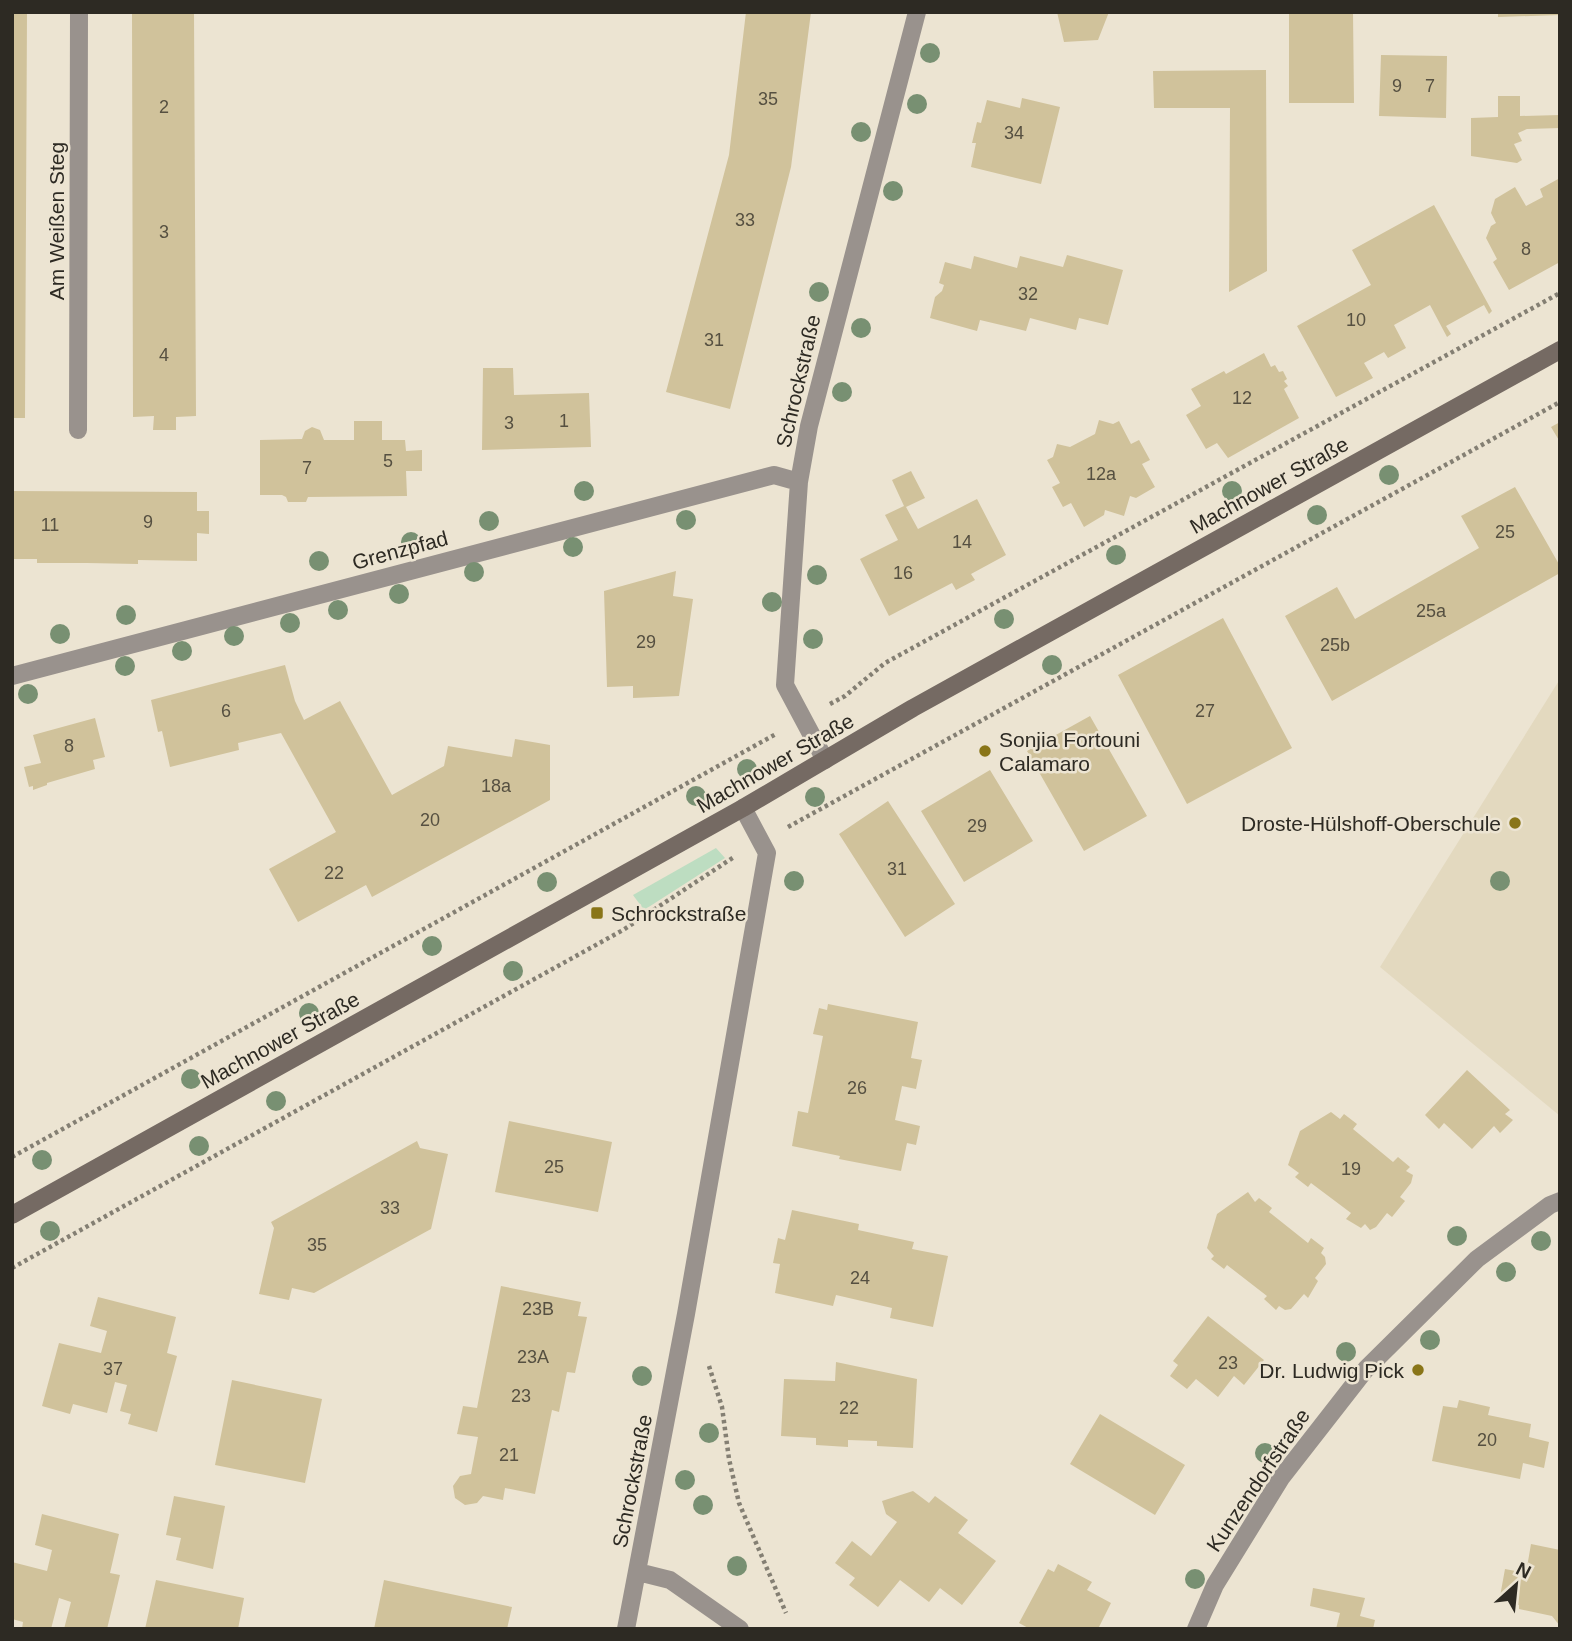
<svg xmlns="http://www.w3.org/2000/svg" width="1572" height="1641" viewBox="0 0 1572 1641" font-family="Helvetica,sans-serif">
<rect width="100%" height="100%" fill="#ece4d2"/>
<path fill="#e3d9bf" d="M1560,679v437l-180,-149z"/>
<path fill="#bdddc1" d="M716,848l9,10 -81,52 -11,-15z"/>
<path fill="#d0c29b" d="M12,12h15l-2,406h-13z
M132,12h62l2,404 -20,1v13h-23l1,-14 -21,1z
M746,12h65l-20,155 -61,242 -64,-17 63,-237z
M1057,12h52l-11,28 -34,2z
M1289,12h64l1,91h-65z
M1498,12h62v3l-62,2z
M1381,55l66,1 -1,62 -67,-2z
M1266,70l1,201 -38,21 1,-184h-76l-1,-37z
M1498,96h22v20l40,-1v13l-33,1 -9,4 4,8 -8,3 8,16 -5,3 -46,-7v-38l27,-1z
M1022,98l38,9 -19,77 -70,-17 5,-24h-4l5,-21 4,1 6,-23 33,8z
M1560,178v84l-51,28 -16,-28 4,-3 -11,-21 5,-12 5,-3 -5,-10 4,-14 20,-12 11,19 17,-9 -3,-8z
M1434,205l58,106 -3,3 -5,-9 -38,21 5,8 -4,3 -17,-32 -36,20 12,23 -18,10 -4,-6 -20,11 9,15 -37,19 -39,-71 74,-41 -19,-35z
M1067,255l56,15 -15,55 -29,-7 -3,12 -46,-12 -4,13 -46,-11 -3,11 -47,-13 5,-21 7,-6 2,-6 -5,-2 6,-21 26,7 3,-13 43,12 3,-12 43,11z
M1264,353l7,14 4,-2 4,7 4,-1 4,8 -3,2 4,5 -4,3 15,29 -71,40 -11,-15 -11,6 -20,-34 15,-9 -10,-17 33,-18 2,3z
M483,368h30l1,27 75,-2 2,54 -109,3z
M1099,420l14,4 6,-3 12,23 8,-4 11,20 -8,4 13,23 -19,11 -6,-2 -6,20 -19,-6 -1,5 -20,12 -13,-24 -8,4 -11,-20 8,-4 -13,-23 6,-3 4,-13 13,3 25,-13z
M354,421h28v19h23l1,11 16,-1v21h-16l1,25 -99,1 -2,5h-18l-2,-5 -4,-2h-22v-55l42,-1 3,-8 7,-4 8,3 4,10h30z
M1560,422v20l-9,-15z
M911,471l14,27 -19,9 12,22 59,-30 29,56 -35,19 4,6 -19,10 -4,-7 -63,33 -29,-57 38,-19 -13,-25 19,-9 -12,-26z
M1515,487l45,79v7l-228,128 -47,-85 52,-29 18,32 124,-71 -18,-32z
M12,491l185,1v19h12v23l-12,-1v28l-59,-1v4l-51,-1h-50v-4h-25z
M676,571l-3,25 20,3 -14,97 -46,2v-12l-26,1 -3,-96z
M1223,618l69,130 -105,56 -69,-129z
M285,665l10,36 9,19 36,-19 52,94 52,-29 4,-20 64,11 3,-18 35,6v55l-178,97 -6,-12 -68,37 -29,-53 67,-37 -55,-99 -43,10 1,7 -69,17 -8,-36 -4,1 -7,-32z
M1090,716l57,100 -63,35 -57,-100z
M95,718l10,39 -12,3 2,9 -48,14v2l-14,5v-4l-4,1 -5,-20 17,-4 -8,-28z
M990,770l43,71 -69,41 -43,-71z
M888,801l67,103 -50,33 -66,-103z
M828,1004l90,18 -7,36 11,2 -6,29 -14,-3 -7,34 25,6 -4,19 -9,-2 -6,28 -62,-12 1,-3 -48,-10 6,-35 10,2 15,-77 -10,-2 6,-26 8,2z
M1467,1070l43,40 -5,4 8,6 -13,13 -6,-7 -22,23 -28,-26 -5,6 -14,-14z
M1331,1112l9,7 4,-5 13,10 -4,5 40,33 5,-5 12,10 -4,4 7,4 -2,8 -11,14 5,4 -13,16 -5,-4 -11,14 -6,3 -5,-6 -4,4 -15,-9 5,-6 -40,-30 -3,4 -13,-10 4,-4 -11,-8 12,-34z
M509,1121l103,21 -14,70 -103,-20z
M417,1141l3,7 28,6 -17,75 -117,64 -22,-5 -3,12 -30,-6 15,-66 -3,-6z
M1248,1192l7,10 4,-4 13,10 -3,4 39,31 3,-5 13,10 -3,5 4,4 1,7 -11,14 3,3 -10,17 -4,-4 -13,15 -6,1 -6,-4 -3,4 -12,-11 3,-3 -40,-31 -3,4 -13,-10 3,-3 -7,-8 10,-34z
M792,1210l67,14 -1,6 56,12 -2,7 36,7 -15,71 -43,-9 2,-10 -56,-13 -3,11 -58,-13 5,-29 -7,-1 5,-25 7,2z
M501,1286l80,16 -3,14 9,1 -12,56 -8,-1 -8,40 -7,-2 -17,84 -30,-6 -2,12 -20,-4 -6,7 -12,2 -10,-7 -2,-12 7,-10 11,-2 7,-37 -21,-3 6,-28 14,2z
M98,1297l78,20 -9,36 10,3 -20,76 -29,-8 3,-10 -11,-3 7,-26 -12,-3 -8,31 -34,-9 -3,10 -28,-8 17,-63 42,10 6,-22 -17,-5z
M1208,1316l56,44 -20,25 -10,-9 -16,21 -22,-18 -9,10 -17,-13 8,-11 -5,-4z
M836,1362l81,17 -4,69 -36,-2v-5l-29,-1v7l-32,-2v-7l-35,-2 3,-57 51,2z
M232,1380l90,19 -17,84 -90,-18z
M1459,1400l31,7 -2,8 43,9 -2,13 20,5 -5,26 -21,-5 -3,16 -88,-18 11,-55 14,2z
M1100,1414l85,51 -30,50 -85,-51z
M913,1491l16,12 6,-7 33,24 -10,13 38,28 -34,44 -22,-17 -11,14 -29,-22 -22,27 -29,-22 6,-7 -20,-15 17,-22 19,15 26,-34 -11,-8 -4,-13z
M174,1496l51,10 -12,63 -37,-9 5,-22 -15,-3z
M42,1514l77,20 -9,39 10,2 -13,54h-43l7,-27 -12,-4 -8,31h-29l1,-7 -11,-3v-57l35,9 5,-21 -17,-5z
M1531,1544l29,6v76l-8,-10 -33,-7v-4l-20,-3 6,-33 21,4z
M1058,1564l34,18 -5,8 24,13 -13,26h-68l-11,-6 29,-54 6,3z
M156,1580l88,18 -6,31h-93z
M384,1580l128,27 -5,22h-133z
M1313,1588l52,10 -5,18 15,4 -2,9h-37l4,-16 -30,-7z"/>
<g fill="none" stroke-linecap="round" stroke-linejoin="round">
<path stroke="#847f73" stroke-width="4.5" stroke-dasharray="3.5 3.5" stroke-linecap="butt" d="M830,704l15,-8 40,-33 675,-370
M788,827l772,-425
M12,1157l764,-423
M12,1268l611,-338 111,-73
M709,1366l13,41 7,52 10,44 47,110"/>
<path stroke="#99928d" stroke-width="18" d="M78,430l1,-418
M12,676l762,-201 25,7
M825,760l-40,-75 14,-203 10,-56 108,-414
M638,1572l32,8 70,49
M626,1629l60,-315 81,-461 -24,-45
M1196,1629l19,-44 66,-107 85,-109 111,-110 73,-54 10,-4"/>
<path stroke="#756a63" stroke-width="18" d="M12,1215l731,-407 170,-100 647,-358"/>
</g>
<g fill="#789072">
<circle cx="930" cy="53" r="10"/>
<circle cx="917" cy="104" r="10"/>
<circle cx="861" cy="132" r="10"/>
<circle cx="893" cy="191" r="10"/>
<circle cx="819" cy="292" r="10"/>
<circle cx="861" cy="328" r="10"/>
<circle cx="842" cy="392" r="10"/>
<circle cx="1389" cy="475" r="10"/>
<circle cx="584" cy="491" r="10"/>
<circle cx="1232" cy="491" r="10"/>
<circle cx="1317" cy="515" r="10"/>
<circle cx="686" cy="520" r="10"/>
<circle cx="489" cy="521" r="10"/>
<circle cx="411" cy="542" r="10"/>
<circle cx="573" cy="547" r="10"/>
<circle cx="1116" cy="555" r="10"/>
<circle cx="319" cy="561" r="10"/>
<circle cx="474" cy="572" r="10"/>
<circle cx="817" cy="575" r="10"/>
<circle cx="399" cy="594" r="10"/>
<circle cx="772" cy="602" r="10"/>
<circle cx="338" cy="610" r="10"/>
<circle cx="126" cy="615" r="10"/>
<circle cx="1004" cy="619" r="10"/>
<circle cx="290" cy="623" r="10"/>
<circle cx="60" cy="634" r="10"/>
<circle cx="234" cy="636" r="10"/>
<circle cx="813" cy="639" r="10"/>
<circle cx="182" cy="651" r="10"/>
<circle cx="1052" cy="665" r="10"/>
<circle cx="125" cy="666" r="10"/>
<circle cx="28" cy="694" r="10"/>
<circle cx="747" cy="769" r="10"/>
<circle cx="696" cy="796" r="10"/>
<circle cx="815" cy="797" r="10"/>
<circle cx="794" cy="881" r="10"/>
<circle cx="1500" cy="881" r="10"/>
<circle cx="547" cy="882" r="10"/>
<circle cx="432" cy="946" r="10"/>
<circle cx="513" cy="971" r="10"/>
<circle cx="309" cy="1013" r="10"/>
<circle cx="191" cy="1079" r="10"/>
<circle cx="276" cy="1101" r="10"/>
<circle cx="199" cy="1146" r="10"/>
<circle cx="42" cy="1160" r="10"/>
<circle cx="50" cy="1231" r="10"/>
<circle cx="1457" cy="1236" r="10"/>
<circle cx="1541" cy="1241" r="10"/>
<circle cx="1506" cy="1272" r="10"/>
<circle cx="1430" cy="1340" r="10"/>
<circle cx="1346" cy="1352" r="10"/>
<circle cx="642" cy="1376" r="10"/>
<circle cx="709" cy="1433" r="10"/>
<circle cx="1265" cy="1453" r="10"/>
<circle cx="685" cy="1480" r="10"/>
<circle cx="703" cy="1505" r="10"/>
<circle cx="737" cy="1566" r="10"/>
<circle cx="1195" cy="1579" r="10"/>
</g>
<g fill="#897518" stroke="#ece4d2" stroke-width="2.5">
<circle cx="985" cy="751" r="7"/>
<circle cx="1515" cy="823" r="7"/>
<rect x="590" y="906" width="14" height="14" rx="3.5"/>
<circle cx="1418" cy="1370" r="7"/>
</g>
<g text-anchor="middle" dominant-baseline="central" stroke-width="5" stroke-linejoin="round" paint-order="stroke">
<g font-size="18" fill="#565041">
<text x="1397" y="86">9</text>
<text x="1430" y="86">7</text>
<text x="768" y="99">35</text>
<text x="164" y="107">2</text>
<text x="1014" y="133">34</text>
<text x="745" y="220">33</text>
<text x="164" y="232">3</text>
<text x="1526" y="249">8</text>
<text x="1028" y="294">32</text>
<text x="1356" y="320">10</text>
<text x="714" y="340">31</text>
<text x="164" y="355">4</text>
<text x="1242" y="398">12</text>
<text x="564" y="421">1</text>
<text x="509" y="423">3</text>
<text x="388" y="461">5</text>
<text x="307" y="468">7</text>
<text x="1101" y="474">12a</text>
<text x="148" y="522">9</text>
<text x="50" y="525">11</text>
<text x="1505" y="532">25</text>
<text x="962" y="542">14</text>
<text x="903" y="573">16</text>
<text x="1431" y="611">25a</text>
<text x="646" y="642">29</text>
<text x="1335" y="645">25b</text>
<text x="226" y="711">6</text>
<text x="1205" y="711">27</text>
<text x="69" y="746">8</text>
<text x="496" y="786">18a</text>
<text x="430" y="820">20</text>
<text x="977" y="826">29</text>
<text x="897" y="869">31</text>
<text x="334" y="873">22</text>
<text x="857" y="1088">26</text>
<text x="554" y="1167">25</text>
<text x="1351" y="1169">19</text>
<text x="390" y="1208">33</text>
<text x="317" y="1245">35</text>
<text x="860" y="1278">24</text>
<text x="538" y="1309">23B</text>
<text x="533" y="1357">23A</text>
<text x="1228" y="1363">23</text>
<text x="113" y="1369">37</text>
<text x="521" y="1396">23</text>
<text x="849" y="1408">22</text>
<text x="1487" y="1440">20</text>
<text x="509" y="1455">21</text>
</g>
<g font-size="21" fill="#2d2a23" stroke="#ece4d2">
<text transform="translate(56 221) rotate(-90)">Am Weißen Steg</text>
<text transform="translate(798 381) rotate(-77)">Schrockstraße</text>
<text transform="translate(1269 485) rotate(-29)">Machnower Straße</text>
<text transform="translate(400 550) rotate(-15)">Grenzpfad</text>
<text transform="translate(775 763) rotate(-30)">Machnower Straße</text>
<text transform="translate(280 1040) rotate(-29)">Machnower Straße</text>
<text transform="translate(1258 1480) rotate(-56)">Kunzendorfstraße</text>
<text transform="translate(632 1481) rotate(-79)">Schrockstraße</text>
</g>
<g font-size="21" fill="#2d2a23" stroke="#ece4d2" text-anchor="start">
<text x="999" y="739">Sonjia Fortouni<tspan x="999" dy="24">Calamaro</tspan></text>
<text x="1501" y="823" text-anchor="end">Droste-Hülshoff-Oberschule</text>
<text x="611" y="913">Schrockstraße</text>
<text x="1404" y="1370" text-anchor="end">Dr. Ludwig Pick</text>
</g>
</g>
<rect width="1572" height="1641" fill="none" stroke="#2d2a23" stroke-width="28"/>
<g transform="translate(1516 1585) rotate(27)" stroke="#ece4d2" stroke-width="5" paint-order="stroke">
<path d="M0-5L12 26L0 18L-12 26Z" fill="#2d2a23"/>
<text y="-10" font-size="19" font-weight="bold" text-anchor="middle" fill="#2d2a23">N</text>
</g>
</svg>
